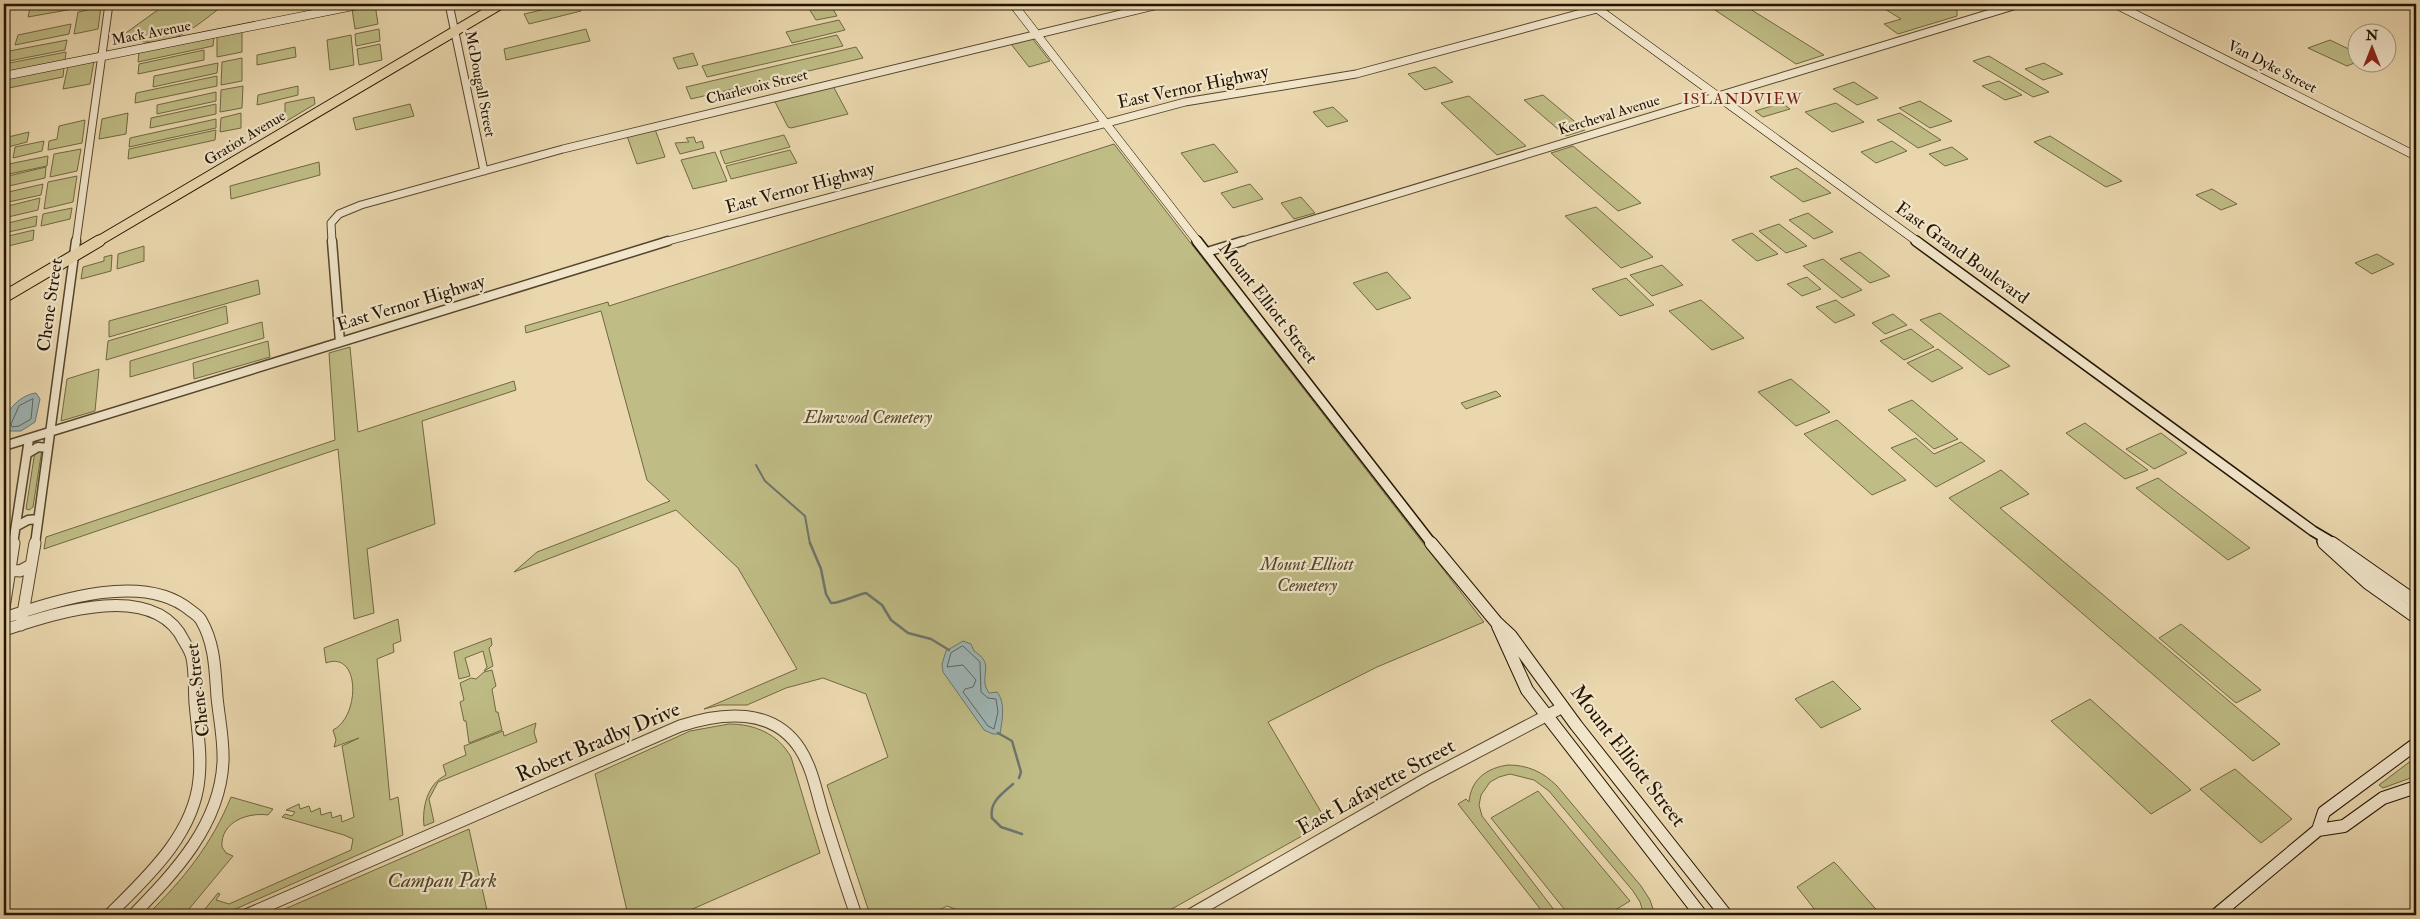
<svg xmlns="http://www.w3.org/2000/svg" width="2420" height="919" viewBox="0 0 2420 919" font-family="'IM FELL Double Pica',serif">
<rect width="100%" height="100%" fill="#ead7ae"/>
<filter id="stains"><feTurbulence type="fractalNoise" baseFrequency=".004" numOctaves="4"/><feColorMatrix values="0 0 0 0 .2 0 0 0 0 .09 0 0 0 0 .02 0 0 0 .5 -.17"/></filter>
<radialGradient id="worn" r=".72"><stop offset=".6" stop-color="#630" stop-opacity="0"/><stop offset="1" stop-color="#630" stop-opacity=".3"/></radialGradient>
<path fill="#bfbc85" stroke="#716842" d="M55,4h19l-1,5 -45,8 2,-9z
M166,4h59c-24,18 -47,41 -80,38 -9,-1 -14,-6 -22,-7z
M375,4l3,20 -23,5 -3,-20z
M568,4h10l3,7 -52,13 -5,-10z
M806,4h24l7,12 -21,4z
M1738,4h4l82,51 -28,9 -81,-54z
M1877,4h56l24,6v6l-59,18 -14,-10 17,-5z
M101,7l-3,22 -24,5 4,-22z
M839,20l6,10 -53,13 -6,-11z
M71,24l-2,10 -54,11 3,-10z
M379,29l1,12 -24,5 -1,-12z
M586,29l4,12 -84,19 -2,-11z
M242,31v21l-25,5v-21z
M351,35l3,30 -24,5 -3,-30z
M837,35l6,11 -136,31 -5,-11z
M214,37l-1,9 -75,16 1,-10z
M1032,38l18,23 -21,6 -18,-23z
M67,40l-2,10 -61,12v-10z
M2330,40l27,13v9l-10,4 -39,-18z
M380,44l2,16 -23,5 -2,-16z
M295,47l1,10 -39,8v-10z
M856,47l7,11 -172,41 -5,-12z
M204,50v10l-66,14 1,-10z
M66,52l-1,10 -61,12v-10z
M693,53l5,12 -20,4 -5,-11z
M1989,56l60,36 -16,5 -60,-36z
M242,58v23l-21,4 1,-23z
M94,61l-4,23 -27,5 5,-23z
M218,63l-1,10 -64,14 1,-11z
M2044,63l19,11 -20,6 -18,-11z
M64,67l-1,10 -59,12v-10z
M1435,67l18,15 -28,8 -17,-16z
M217,76v10l-82,17 1,-10z
M1999,81l23,14 -17,5 -23,-14z
M1854,82l24,16 -21,7 -24,-16z
M243,86l-1,22 -22,4 1,-22z
M298,86v9l-41,10 1,-10z
M833,86l15,28 -57,14 -3,-1 -14,-27z
M216,92v9l-59,13v-9z
M1543,95l42,35 -19,6 -42,-36z
M1469,96l57,50 -29,9 -56,-52z
M314,97l1,7 -30,18v-19z
M1920,101l32,20 -22,7 -31,-20z
M1782,103l8,6 -27,8 -8,-6z
M1836,103l28,19 -32,10 -27,-20z
M216,104v10l-66,14 1,-10z
M410,104l4,12 -58,14 -3,-12z
M1333,107l15,14 -21,6 -14,-15z
M128,113l-2,21 -27,5 3,-20z
M241,113v15l-21,4 1,-14z
M1900,113l41,27 -23,8 -41,-28z
M216,119v9l-87,19 1,-9z
M85,120l-3,23 -34,7 1,-9 8,-2 2,-13z
M655,129l10,28 -28,7 -10,-28z
M216,130l-1,10 -87,19 1,-10z
M29,132l-2,10 -23,6v-10z
M784,135l6,12 -65,17 -5,-13z
M2050,136l72,45 -16,6 -72,-45z
M694,137l2,6 6,-2 2,7 -24,6 -5,-11 14,-1 -3,-4z
M44,141l-2,10 -29,7 2,-11z
M1892,141l15,10 -31,12 -15,-11z
M1114,144l370,478 -107,45 -109,55 59,100 -166,93h-190l-24,-9 -18,9h-59l-43,-130 61,-28 -22,-63 -43,-16 -37,10 -39,17h-27l-16,4 93,-40 -59,-101 -62,-58 -162,62 23,-20 133,-51 -23,-21 -46,-169 -75,22 -1,-7 83,-24 1,4z
M1214,144l24,28 -34,10 -23,-29z
M1573,146l68,57 -23,8 -67,-58z
M1952,147l16,12 -23,7 -16,-12z
M81,149l-4,22 -27,6 4,-23z
M790,150l7,13 -66,16 -5,-13z
M715,152l12,29 -34,8 -12,-29z
M48,156l-1,10 -43,9v-10z
M319,162l1,13 -89,24 -1,-13z
M46,167l-1,11 -41,9v-10z
M1797,168l34,25 -28,9 -33,-25z
M77,176l-4,26 -29,7 4,-27z
M43,184l-2,11 -37,8v-10z
M1250,184l13,15 -30,9 -12,-15z
M2212,189l25,15 -16,6 -25,-15z
M1301,197l14,16 -21,6 -13,-16z
M40,198l-2,12 -34,8v-11z
M1596,207l57,50 -32,11 -56,-52z
M72,208l-2,11 -29,7 2,-12z
M1808,213l25,19 -19,7 -25,-19z
M37,216l-1,10 -32,7v-9z
M1779,224l28,22 -21,7 -27,-22z
M34,230l-1,10 -29,7v-10z
M1752,233l26,21 -21,7 -25,-21z
M144,246v15l-27,8 1,-15z
M1860,252l30,24 -20,7 -30,-24z
M2377,254l17,10 -22,10 -17,-11z
M112,255l-1,16 -30,8 2,-12 21,-6v-4z
M1823,259l39,31 -20,8 -39,-32z
M1662,265l21,20 -31,11 -22,-21z
M1387,272l24,26 -34,12 -24,-27z
M1807,277l14,12 -19,7 -15,-12z
M1626,278l28,27 -34,11 -28,-27z
M258,280l2,14 -151,43v-16z
M1701,300l43,38 -32,12 -43,-39z
M1836,300l19,15 -20,8 -19,-16z
M226,306l2,17 -122,37 2,-19z
M1940,313l70,53 -21,9 -69,-55z
M1893,314l14,11 -22,9 -13,-11z
M262,322l2,16 -134,39v-16z
M1911,329l23,18 -30,13 -24,-19z
M268,341l2,16 -76,22 -1,-16z
M350,347l8,85 156,-51 2,9 -94,31 13,103 -68,25 7,64 -20,6 -16,-170 -294,100 2,-12 289,-97 -6,-87z
M1938,349l25,19 -31,14 -25,-19z
M99,369l-4,42 -34,10 6,-42z
M1791,379l39,33 -34,14 -38,-34z
M1496,391l5,5 -35,13 -5,-6z
M1912,400l46,39 -24,10 -46,-39z
M1837,420l69,60 -34,15 -68,-61z
M2085,423l63,47 -23,9 -59,-46z
M2161,433l26,20 -33,16 -28,-20z
M1916,438l18,16 27,-12 24,19 -49,26 -45,-39z
M42,449l-9,58 -4,3 -3,-1 9,-58z
M2001,470l28,24 -29,14 280,236 -27,17 -304,-263z
M2158,478l92,70 -22,12 -92,-72z
M398,619l3,22 -8,3 1,8 -17,7 13,141 8,-3 5,38 -181,80h-22l18,-22 2,1 -4,6 13,4 122,-54 2,-11 -9,-4 -62,-18 3,-3 7,2 3,-4 -9,-2 13,-6 1,5 9,-3 2,6 9,-4 1,7 10,-3 1,6 9,-3 1,7 12,-5 -12,-71 17,-8 -25,9 2,-7 -3,-10c27,-13 28,-80 -7,-67l-2,-15z
M2181,624l80,66 -25,13 -77,-65z
M491,638l1,7 -3,3 4,18 -9,5 3,-4 -4,-16 -18,7 5,18 -11,3 -5,-27z
M492,670l4,16 -4,3 4,23h2l4,18 -33,13 -3,-22h-2l-4,-19 4,-2 -4,-17 11,-5 5,1 8,-7z
M1833,681l28,28 -40,19 -26,-29z
M2090,699l101,91 -40,24 -100,-93z
M536,723l-2,9 3,10 -99,40 -9,17 5,23 -10,4c-2,-18 3,-42 22,-51l-3,-10 23,-10 -2,-9 39,-15 1,5z
M729,724c26,0 49,10 62,33l29,96 -141,62h-51l-33,-141 95,-43z
M2416,757v19l-33,12 -4,-3z
M1508,765c20,0 35,7 49,21l84,100 9,14 5,15h-11l-4,-13 -7,-11 -84,-100 -15,-11 -24,-6 -11,3 -9,5 -9,13 -2,10 3,11 76,99h-13l-87,-111 8,-5 3,3c2,-23 18,-34 39,-37z
M2235,769l57,50 -31,24 -61,-54z
M1538,791l92,110 -23,14h-38l-78,-97z
M231,797l42,12 -5,6c-20,-3 -48,7 -46,32l4,6 7,3 -49,59h-37c36,-35 65,-71 84,-118z
M469,829l19,86h-217z
M1834,862l4,4 43,49h-62l-22,-28z"/>
<path fill="#9eb6b6" stroke="#6d756d" d="M36,393l4,6 -5,23 -14,9h-16c-4,-17 14,-36 31,-38z
M963,641l8,3 3,7c23,14 3,25 15,42l8,-1c9,11 5,29 3,42h-7l-9,-4 -41,-58 -1,-8 4,-13z"/>
<g fill="none" stroke-linecap="round" stroke-linejoin="round">
<path stroke="#60655b" stroke-width="1" d="M33,399l-2,20 -12,7 -7,1 -1,-3 8,-18z
M963,646l17,16 1,30 7,6 8,1 2,13 -4,17 -6,-3 -25,-34 2,-3 8,-2 3,-7 -13,-15 -16,2 4,-14z"/>
<path stroke="#6d756d" stroke-width="2" d="M756,465l9,16 40,35 5,28"/>
<path stroke="#6d756d" stroke-width="2.5" d="M810,543l11,26 5,25 5,9c7,1 25,-8 35,-10l16,12 9,15 17,13 23,6 18,11
M998,733l14,8 9,31 -2,6
M1013,784c-11,10 -24,18 -21,34l9,9 21,7"/>
<g stroke="#55452c" stroke-width="9">
<path id="tertiary-far2" d="M449,4l35,167
M76,242l33,-238
M332,242l-1,-19 8,-9 22,-9 202,-56 599,-145
M664,242l521,-140 171,-28 259,-70
M1239,242l781,-238"/>
</g>
<g stroke="#55452c" stroke-width="11">
<path id="tertiary-far1" d="M332,241l8,101
M1207,252l36,-11
M4,446l664,-205
M28,453l10,-6 10,1
M17,526l11,-6 10,-1
M13,544l16,-105
M35,544l41,-303"/>
</g>
<g stroke="#55452c" stroke-width="13">
<path id="tertiary" d="M9,570l11,1 11,-6
M4,608l10,-65
M4,618c52,-17 139,-47 186,-8 4,3 9,6 11,10 14,24 14,50 16,77 2,21 7,43 6,65 -3,63 -48,110 -90,153
M21,625l14,-82
M4,630c49,-16 150,-51 180,11 3,5 7,11 8,17 3,14 2,31 3,45 2,25 7,51 4,76 -5,56 -53,99 -90,136
M246,915l434,-189c42,-14 93,-19 120,23 13,20 17,46 24,68 10,33 21,66 32,98
M1190,915l236,-136 137,-72"/>
</g>
<g stroke="#231400" stroke-width="9">
<path id="secondary-far2" d="M1013,4l185,238
M1591,4l327,238
M2115,4l301,152
M4,76l359,-72"/>
</g>
<g stroke="#231400" stroke-width="12">
<path id="secondary-far1" d="M1197,241l235,303
M1916,241l397,290 22,13
M2322,541l3,3"/>
</g>
<g stroke="#231400" stroke-width="14">
<path id="secondary" d="M1431,543l66,80 14,13 65,89 150,190
M2324,543l44,40 48,34
M2332,543l84,59
M1498,626l29,64 174,225
M2318,830l26,-4 39,-28 33,-11
M2216,915l102,-85 6,-18 92,-68"/>
</g>
<g stroke="#231400" stroke-width="11">
<path id="primary-far1" d="M97,242l404,-238"/>
</g>
<g stroke="#231400" stroke-width="13">
<path id="primary" d="M4,297l95,-56"/>
</g>
<use href="#tertiary-far2" stroke="#f1e5ca" stroke-width="7"/>
<use href="#tertiary-far1" stroke="#f1e5ca" stroke-width="8"/>
<use href="#tertiary" stroke="#f1e5ca" stroke-width="11"/>
<use href="#secondary-far2" stroke="#f1e5ca" stroke-width="8"/>
<use href="#secondary-far1" stroke="#f1e5ca" stroke-width="9"/>
<use href="#secondary" stroke="#f1e5ca" stroke-width="12"/>
<use href="#primary-far1" stroke="#ead7ae" stroke-width="9"/>
<use href="#primary" stroke="#ead7ae" stroke-width="11"/>
</g>
<g text-anchor="middle" dominant-baseline="central" stroke-width="4.5" stroke-linejoin="round" paint-order="stroke">
<g font-size="15" fill="#231400" stroke="#f1e5ca">
<text transform="translate(151 33) rotate(-11)">Mack Avenue</text>
<text transform="translate(2272 67) rotate(27)">Van Dyke Street</text>
<text transform="translate(480 84) rotate(79)">McDougall Street</text>
<text transform="translate(757 87) rotate(-14)">Charlevoix Street</text>
<text transform="translate(1609 115) rotate(-17)">Kercheval Avenue</text>
<text transform="translate(245 138) rotate(-31)">Gratiot Avenue</text>
</g>
<g font-size="16" letter-spacing="1" fill="#7a1f14" stroke="#f1e5ca">
<text x="1743" y="99">ISLANDVIEW</text>
</g>
<g font-size="18" fill="#231400" stroke="#f1e5ca">
<text transform="translate(1193 87) rotate(-12)">East Vernor Highway</text>
<text transform="translate(800 188) rotate(-15)">East Vernor Highway</text>
<text transform="translate(1962 253) rotate(36)">East Grand Boulevard</text>
<text transform="translate(411 303) rotate(-17)">East Vernor Highway</text>
<text transform="translate(1268 303) rotate(52)">Mount Elliott Street</text>
<text transform="translate(50 305) rotate(-82)">Chene Street</text>
<text transform="translate(198 690) rotate(-97)">Chene Street</text>
</g>
<g font-size="18" font-style="italic" fill="#524628" stroke="#f1e5ca">
<text x="868" y="417">Elmwood Cemetery</text>
<text x="1307" y="564">Mount Elliott<tspan x="1307" dy="21">Cemetery</tspan></text>
</g>
<g font-size="21" fill="#231400" stroke="#f1e5ca">
<text transform="translate(598 742) rotate(-23)">Robert Bradby Drive</text>
<text transform="translate(1628 756) rotate(52)">Mount Elliott Street</text>
<text transform="translate(1376 787) rotate(-29)">East Lafayette Street</text>
</g>
<g font-size="21" font-style="italic" fill="#524628" stroke="#f1e5ca">
<text x="442" y="880">Campau Park</text>
</g>
</g>
<rect width="2420" height="919" fill="none" stroke="#ead7ae" stroke-width="20"/>
<rect x="5" y="5" width="2410" height="909" fill="none" stroke="#231400" stroke-width="2.5"/>
<rect x="10" y="10" width="2400" height="899" fill="none" stroke="#231400"/>
<g transform="translate(2372 48)"><circle r="24" fill="#f1e5ca" stroke="#9f9179"/>
<path d="M0-4L9 19L0 12L-9 19Z" fill="#8f2418"/>
<text y="-8" font-size="14" font-weight="bold" text-anchor="middle" fill="#231400">N</text>
</g>
<rect width="100%" height="100%" filter="url(#stains)"/>
<rect width="100%" height="100%" fill="url(#worn)"/>
</svg>
